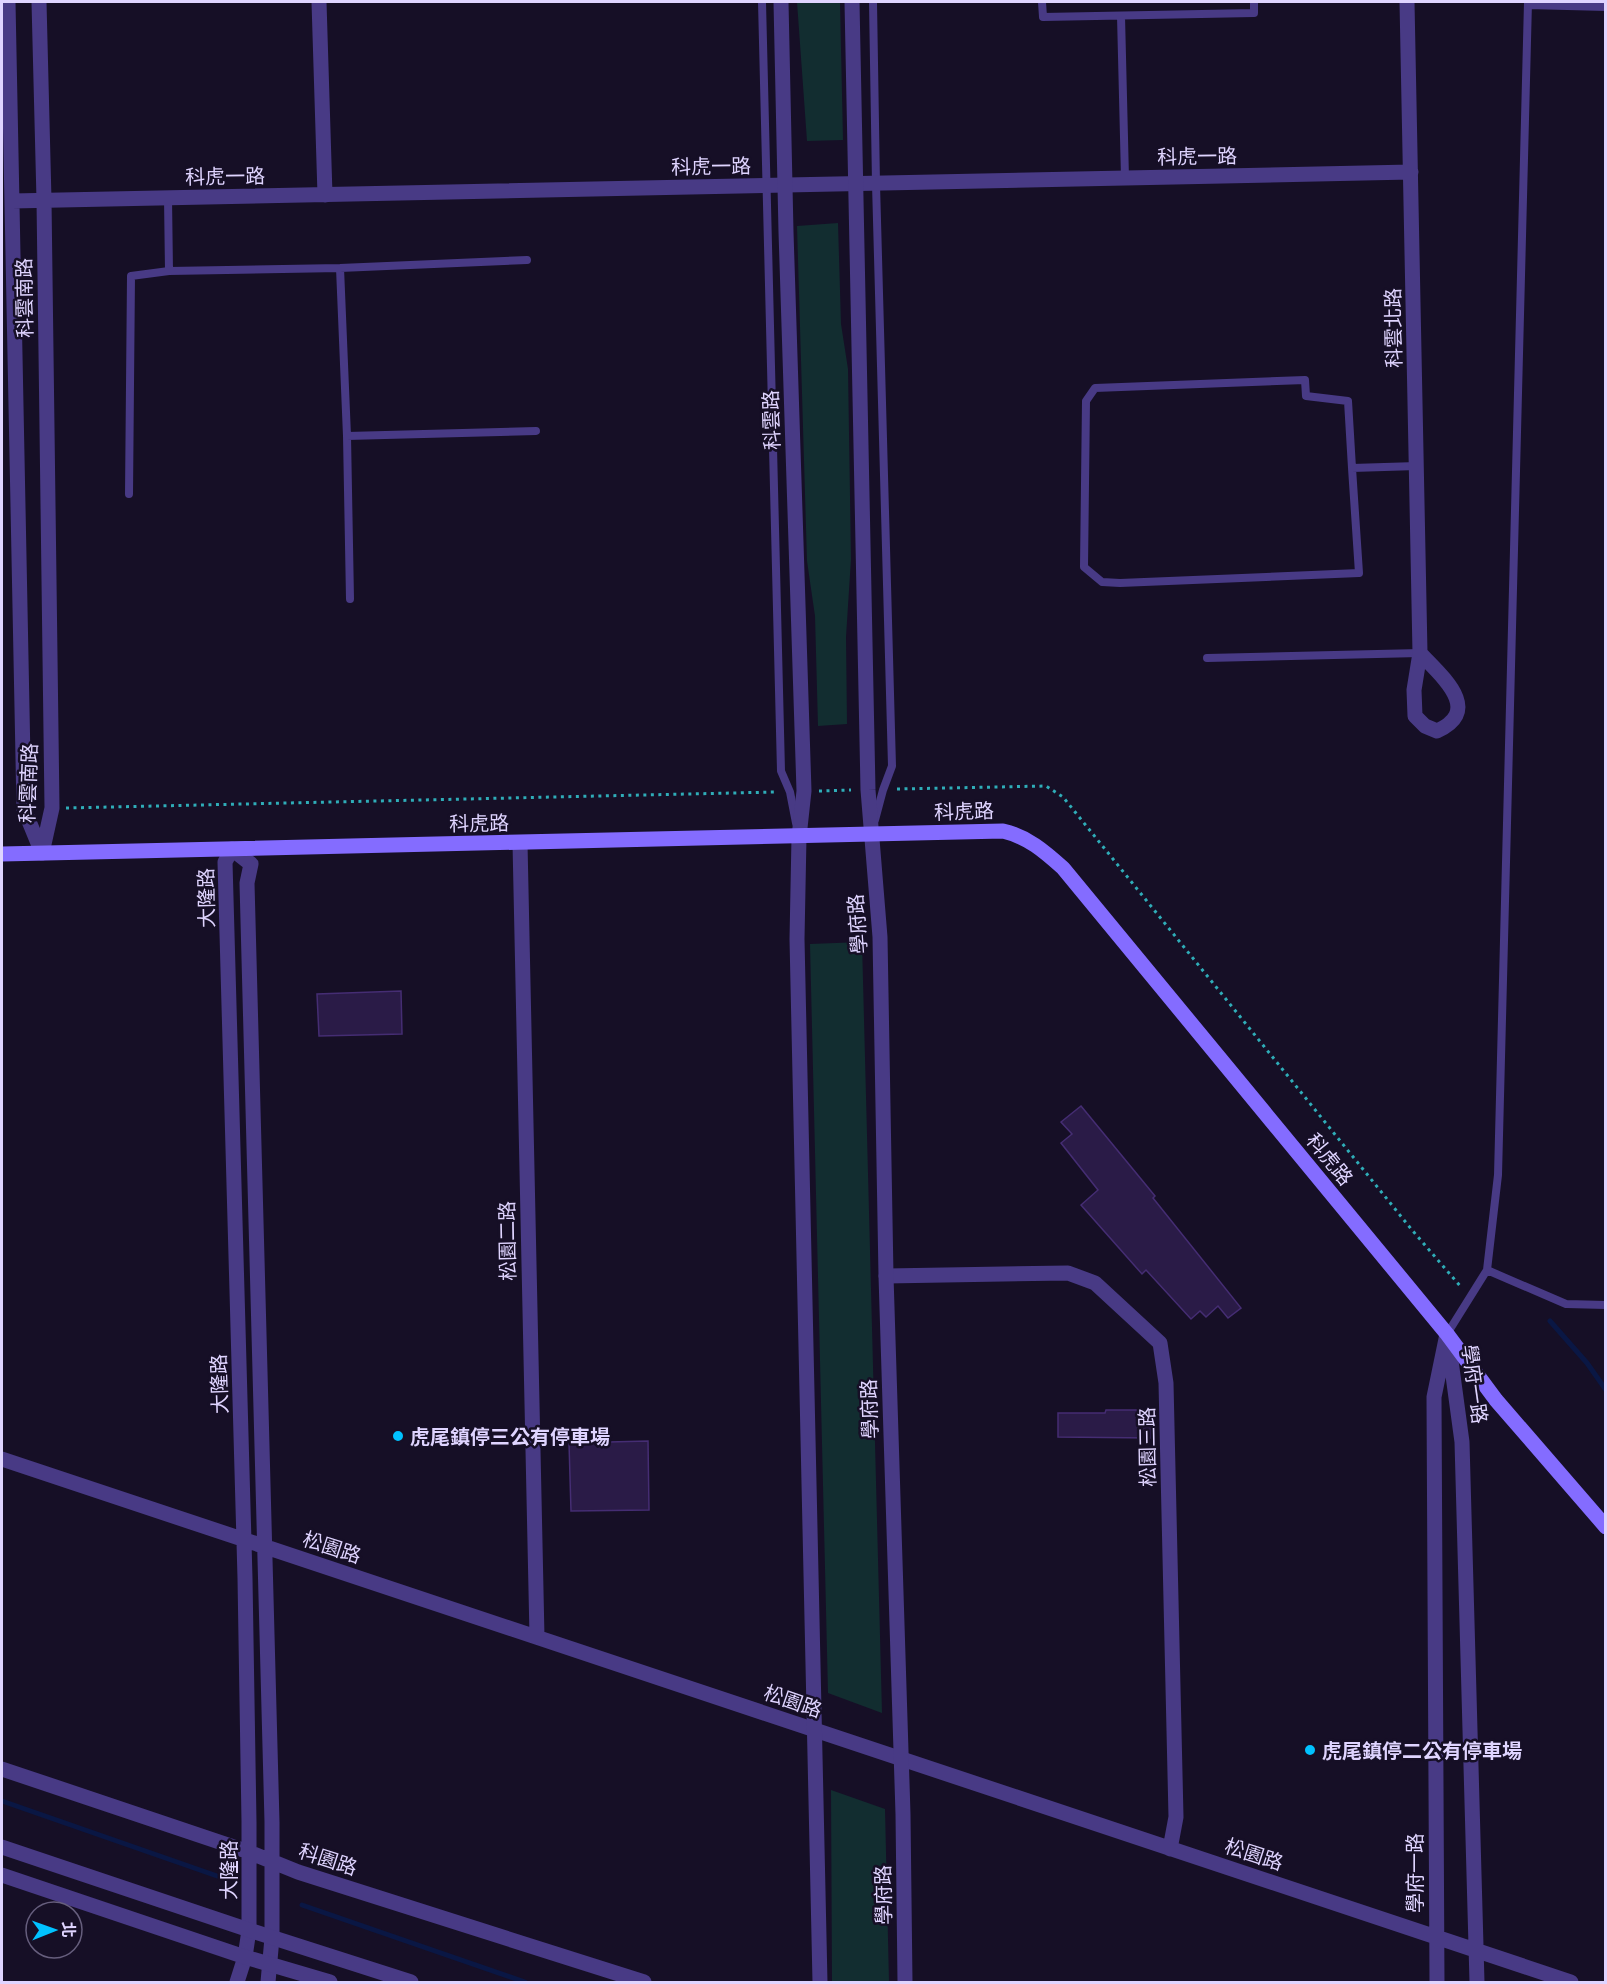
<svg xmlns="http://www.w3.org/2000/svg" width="1607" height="1984" viewBox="0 0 1607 1984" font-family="'Noto Sans','Noto Sans TC',sans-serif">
<rect width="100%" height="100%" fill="#160f26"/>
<path fill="#122d30" d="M797,2h43l3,138 -36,1z
M838,223l3,101 7,45 3,190 -5,78 1,87 -29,2 -3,-110 -8,-55 -10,-335z
M862,942l20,771 -54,-20 -18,-749z
M831,1790l54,19 4,173h-57z"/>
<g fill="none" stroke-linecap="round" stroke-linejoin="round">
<path stroke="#0a1744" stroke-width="5" d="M1550,1321l37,42 19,27
M2,1801l218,76
M302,1905l223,77"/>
</g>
<path fill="#2a1b47" stroke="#452d73" stroke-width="1.5" d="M401,991l1,43 -83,2 -2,-42z
M1081,1106l74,90 -2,2 88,110 -13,10 -10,-12 -12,11 -6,-6 -9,8 -45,-49 -4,4 -61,-69 17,-15 -37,-47 11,-9 -11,-12z
M1106,1410h44l1,28 -93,-1v-24h47z
M648,1441l1,69 -78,1 -2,-68z"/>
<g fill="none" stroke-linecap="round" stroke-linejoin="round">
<path stroke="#2fadb8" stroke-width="3" stroke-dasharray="3 4.5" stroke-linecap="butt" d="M897,789l149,-3 17,11 349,433 49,57
M819,791l32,-1
M66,808l710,-16"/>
<path stroke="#483a85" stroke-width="8" d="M762,2l19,769 9,21 6,31
M873,2l3,182 16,582 -9,24 -8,30
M1042,2l1,15 211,-4v-11
M1528,5l78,2
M1121,16l4,162
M168,198l1,73 171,-3 187,-8
M340,268l7,168 3,163
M347,436l189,-5
M1352,468l7,105 -239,10 -18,-1 -18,-15 2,-166 9,-13 210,-8 1,16 42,5 4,67 65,-2
M129,494l2,-218 38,-5
M1207,658l213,-5
M1487,1270l79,34 40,1
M1447,1334l40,-64 11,-95 30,-1173"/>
<path stroke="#483a85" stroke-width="15" d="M8,2l16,807 18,44
M39,2l5,198 8,608 -10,45
M319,2l6,193
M1407,2l13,651 -6,37 1,26 10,10 12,5c47,-21 3,-56 -17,-78
M12,201l1399,-29
M520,843l17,794
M886,1276l182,-3 27,10 65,60 6,40 10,434 -6,32
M1449,1346l13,96 15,540
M2,1459l1569,523
M2,1769l247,83 49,20 346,110
M237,1982l8,-25 4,-27v-108l-4,-244 -20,-716 7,-13 19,15 -4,19 25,939v116l-4,44
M1437,1982l-3,-585 13,-63"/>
<path stroke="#483a85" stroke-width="15" d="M781,2l5,230 18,559 -5,46 -2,102 23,1043
M852,2l16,788 12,147 6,339 17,538 2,168
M2,1847l247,83 162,52
M2,1875l243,82 85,25"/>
<path stroke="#846cff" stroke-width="15" d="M2,854l1001,-23c25,6 41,20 60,37l384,466 49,66 110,127"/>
</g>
<g fill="#01c2ff" stroke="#160f26" stroke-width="2">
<circle cx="398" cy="1436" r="6"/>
<circle cx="1310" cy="1750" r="6"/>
</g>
<g text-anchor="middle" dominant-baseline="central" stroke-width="5" stroke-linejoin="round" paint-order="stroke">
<g font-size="20" fill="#dfd4ff" stroke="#160f26">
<text transform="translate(1197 156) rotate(-1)">科虎一路</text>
<text transform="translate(711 166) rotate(-1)">科虎一路</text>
<text transform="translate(225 176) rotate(-1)">科虎一路</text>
<text transform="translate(24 298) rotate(-91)">科雲南路</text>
<text transform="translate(1393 328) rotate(-91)">科雲北路</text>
<text transform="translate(771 420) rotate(-92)">科雲路</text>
<text transform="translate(28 783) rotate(-88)">科雲南路</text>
<text transform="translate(964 811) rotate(-2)">科虎路</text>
<text transform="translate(479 823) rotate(-1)">科虎路</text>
<text transform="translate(206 898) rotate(-91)">大隆路</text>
<text transform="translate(857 924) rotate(-94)">學府路</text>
<text transform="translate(1330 1159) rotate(51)">科虎路</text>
<text transform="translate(507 1241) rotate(-91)">松園二路</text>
<text transform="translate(219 1384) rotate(-92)">大隆路</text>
<text transform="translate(1475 1384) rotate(82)">學府一路</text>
<text transform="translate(869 1409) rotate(-92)">學府路</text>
<text transform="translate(1147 1447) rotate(-91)">松園三路</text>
<text transform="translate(332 1547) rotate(18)">松園路</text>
<text transform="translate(793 1701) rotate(19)">松園路</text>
<text transform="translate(1254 1854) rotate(18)">松園路</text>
<text transform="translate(328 1859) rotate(18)">科園路</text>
<text transform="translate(228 1870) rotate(-90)">大隆路</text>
<text transform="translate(1414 1873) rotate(-90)">學府一路</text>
<text transform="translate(883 1895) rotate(-91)">學府路</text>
</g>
<g font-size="20" font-weight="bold" fill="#dfd4ff" stroke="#160f26" text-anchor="start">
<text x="410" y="1436">虎尾鎮停三公有停車場</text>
<text x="1322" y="1750">虎尾鎮停二公有停車場</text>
</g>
</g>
<rect width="1607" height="1984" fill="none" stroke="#dfd4ff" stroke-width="6"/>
<g transform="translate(54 1930) rotate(89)"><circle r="28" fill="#160f26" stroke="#665e7d" stroke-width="1.5"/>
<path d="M0-4.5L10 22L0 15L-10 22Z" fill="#01c2ff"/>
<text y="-9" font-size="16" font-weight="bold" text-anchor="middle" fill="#dfd4ff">北</text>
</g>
</svg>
